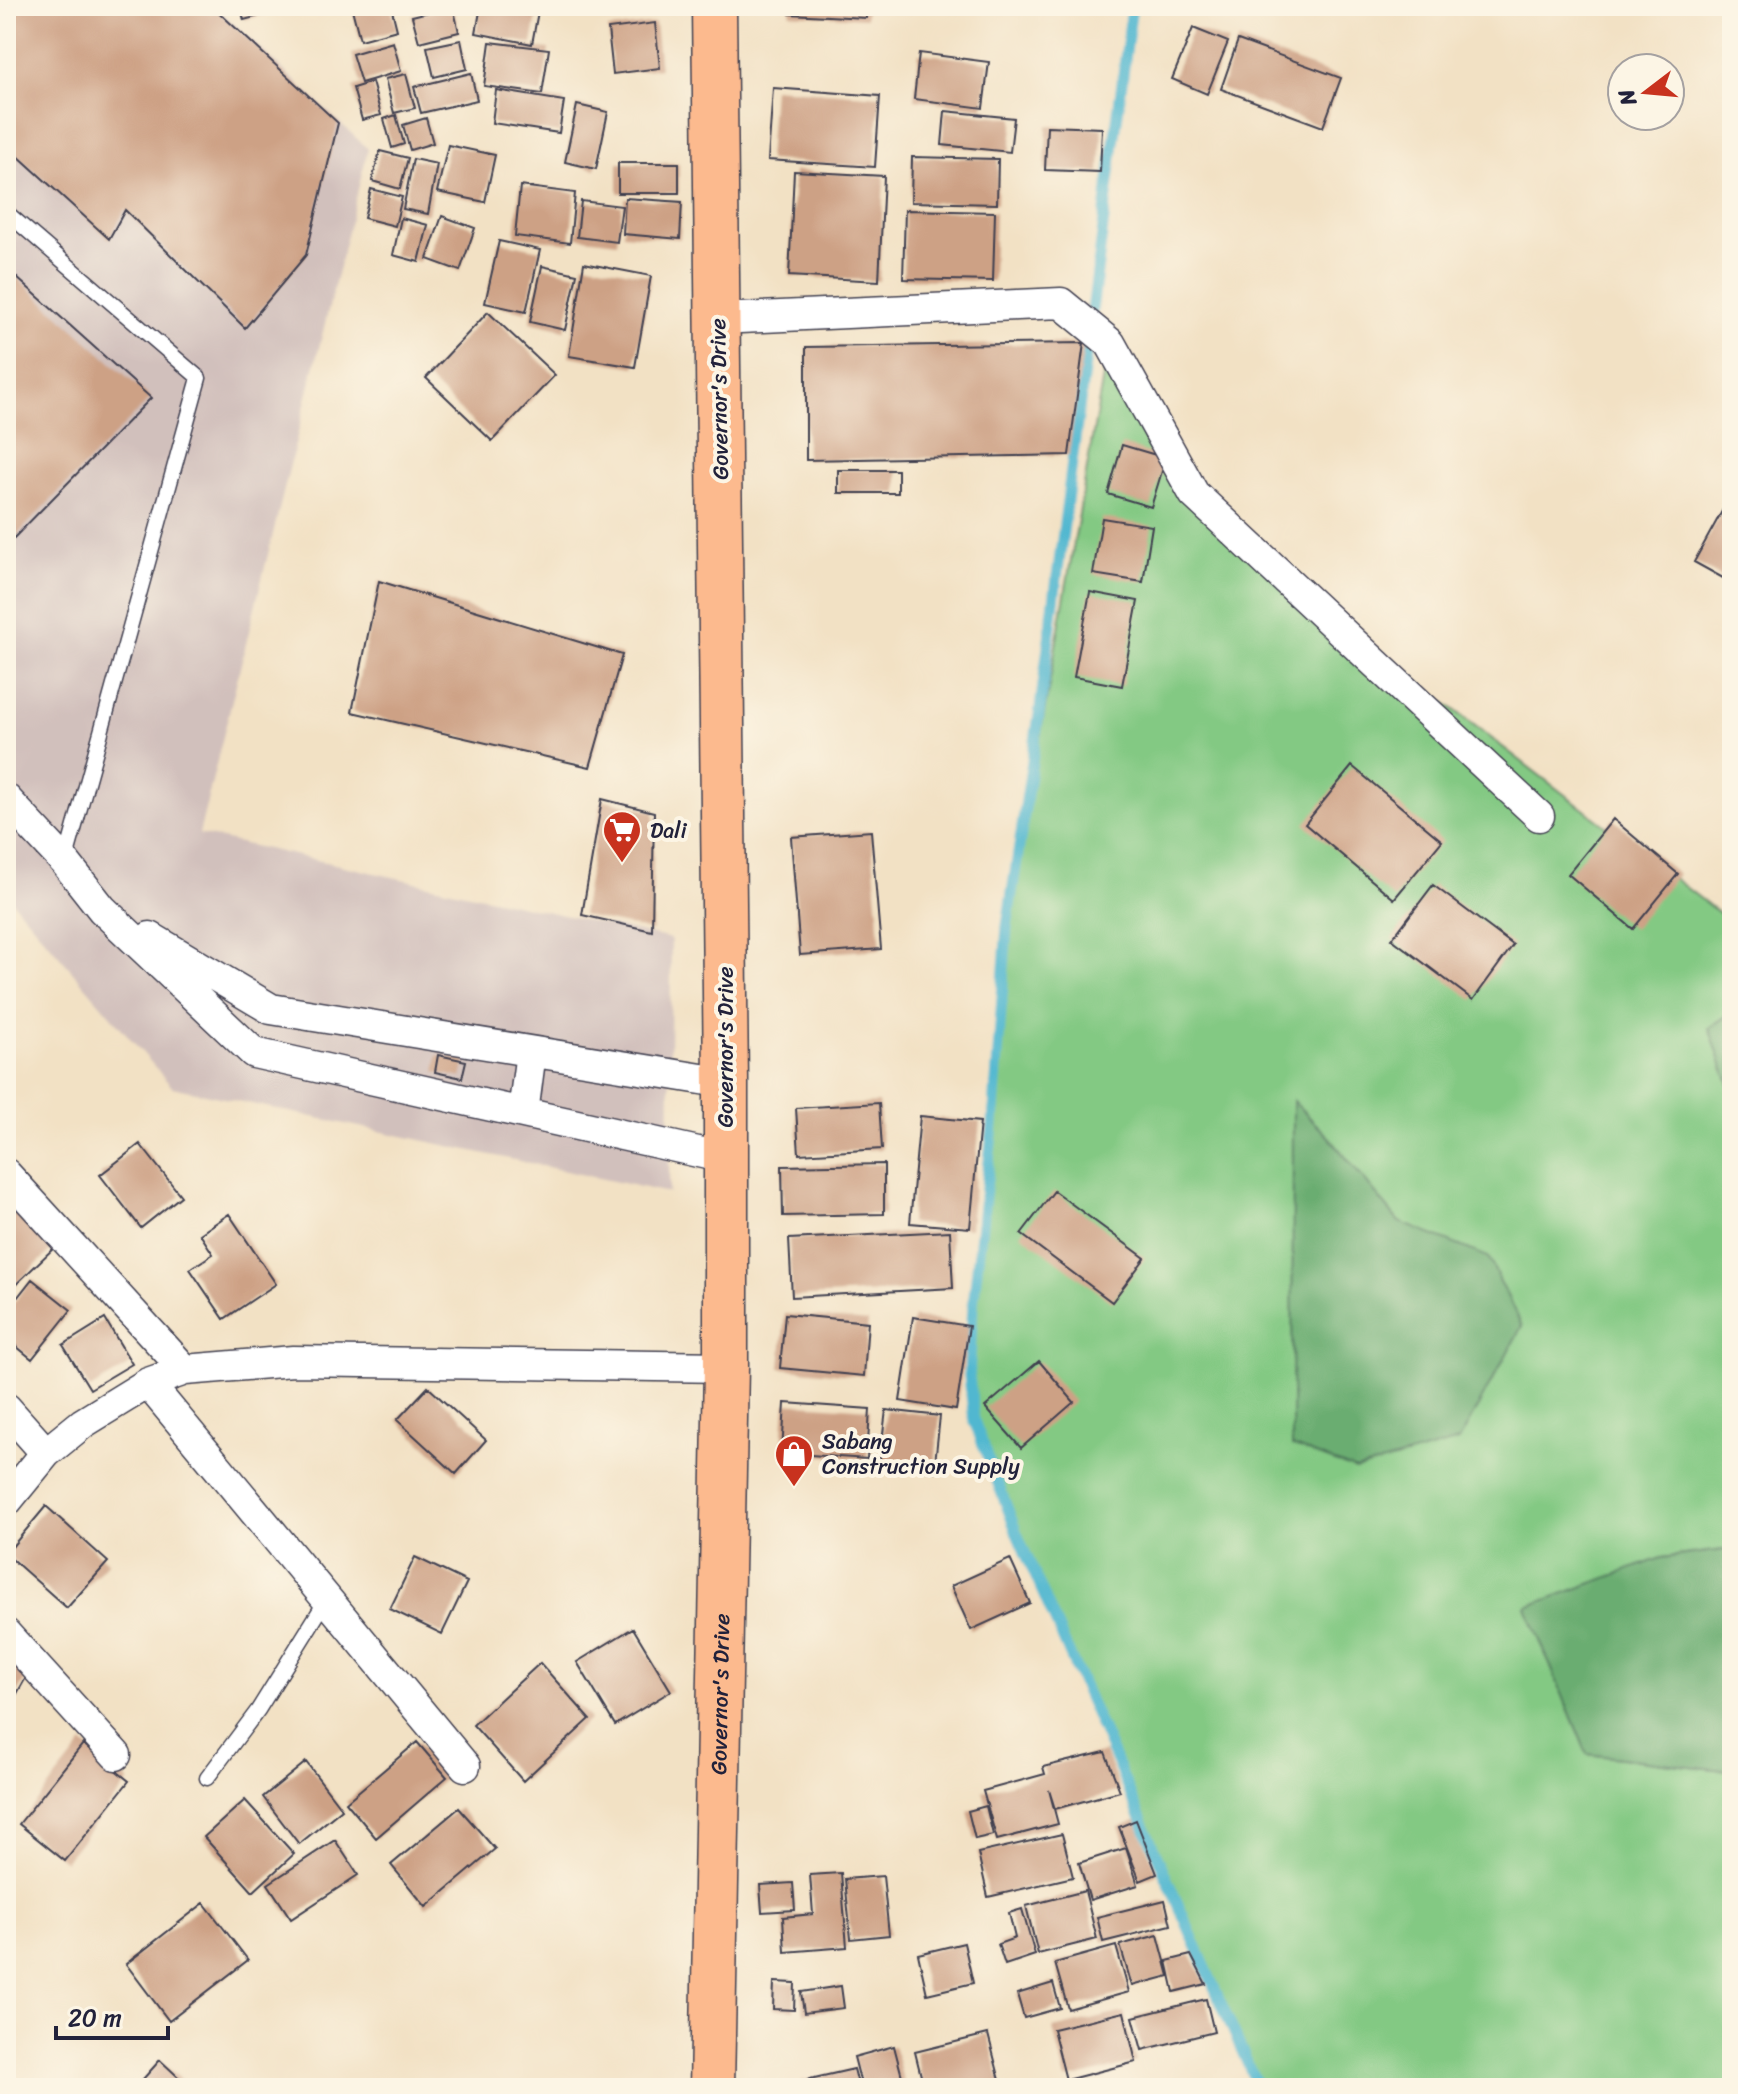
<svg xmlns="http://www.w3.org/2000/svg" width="1738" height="2094" viewBox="0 0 1738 2094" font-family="Sriracha,sans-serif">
<rect width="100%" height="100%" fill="#fcf5e5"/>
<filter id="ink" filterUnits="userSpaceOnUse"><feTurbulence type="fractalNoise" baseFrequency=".0125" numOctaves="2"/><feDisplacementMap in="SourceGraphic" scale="16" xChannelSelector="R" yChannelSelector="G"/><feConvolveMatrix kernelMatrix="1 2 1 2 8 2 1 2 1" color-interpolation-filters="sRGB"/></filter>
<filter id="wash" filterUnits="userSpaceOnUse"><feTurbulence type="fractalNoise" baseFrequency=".006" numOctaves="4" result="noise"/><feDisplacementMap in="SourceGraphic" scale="32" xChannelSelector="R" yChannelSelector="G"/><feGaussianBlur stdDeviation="1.8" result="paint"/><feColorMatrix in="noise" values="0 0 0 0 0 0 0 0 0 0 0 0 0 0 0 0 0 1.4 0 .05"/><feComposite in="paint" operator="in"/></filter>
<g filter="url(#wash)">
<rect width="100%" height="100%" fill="#f2e1c4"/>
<path fill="#d1c0bc" d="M6,6h209l153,143 -169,685 472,105 -2,254 -497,-106 -166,-193z"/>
<path fill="#83c983" stroke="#52765f" stroke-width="2" d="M1109,342l85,152 100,93 438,336v89l-22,16 22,64v457l-71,9 -74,196 145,17v317h-474l-240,-552 -44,-115 -5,-45 4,-71 34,-379z"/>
<path fill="#6aad71" stroke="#466856" stroke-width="2" d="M1732,1012v80l-23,-64z
M1293,1101l37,37 69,84 89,35 34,69 -63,115 -103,29 -64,-24z
M1732,1549v222l-145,-17 -61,-147 135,-49z"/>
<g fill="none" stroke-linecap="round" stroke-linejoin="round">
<path stroke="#51b7d0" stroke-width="11" d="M1092,311l40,-305
M1088,340l-48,368 -33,218 -14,199 -20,180 -4,71 5,45 44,115 240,552"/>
</g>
<g id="blocks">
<path fill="#cda185" d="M6,6h206l126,117 -32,132 -61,73 -120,-118 -16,29 -103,-94z
M240,6h52v1l-48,13z
M363,6h28l6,24 -37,10 -8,-31z
M453,6l6,26 -40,10 -7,-26z
M481,6h58l-7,38 -56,-11z
M791,6h75v12l-76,-4z
M655,23l5,45 -47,6 -5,-45z
M1193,28l35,14 -21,52 -35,-15z
M461,40l6,29 -33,8 -7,-30z
M1238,40l103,38 -18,49 -102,-38z
M393,42l8,29 -40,12 -9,-29z
M490,42l59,7 -7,45 -58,-8z
M919,53l70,9 -6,46 -69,-9z
M471,73l6,27 -56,13 -7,-26z
M406,74l9,34 -21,5 -9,-34z
M372,82l9,33 -19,5 -9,-32z
M773,88l107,8 -5,71 -107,-7z
M496,90l68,11 -5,32 -67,-10z
M577,105l31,7 -12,57 -31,-7z
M945,111l69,7 -4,34 -68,-7z
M396,115l8,29 -12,4 -8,-29z
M426,118l7,25 -23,7 -7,-25z
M1047,126l55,2 -2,44 -55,-2z
M448,145l47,10 -10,47 -48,-10z
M380,151l28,7 -8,31 -28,-8z
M912,157l86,2 -1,45 -86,-2z
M413,159l24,5 -9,50 -25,-5z
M618,163h61v30h-61z
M794,171l90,5 -5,105 -90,-5z
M520,186l55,7 -5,50 -55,-7z
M371,189l31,8 -7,29 -31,-8z
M625,198l57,4 -2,37 -57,-5z
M581,201l41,5 -5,36 -40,-5z
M905,210l90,2 -2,69 -90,-2z
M442,216l33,12 -15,43 -33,-12z
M401,218l27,7 -9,37 -26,-7z
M499,241l41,9 -14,62 -41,-9z
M584,263l67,13 -16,91 -66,-11z
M542,266l35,8 -12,56 -35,-8z
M6,268l145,130 -145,148z
M488,312l67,63 -63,66 -66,-63z
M1084,343l-15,112 -263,5v-113z
M1122,445l44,13 -15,49 -43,-13z
M838,470h60v23h-60z
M1732,493v90l-38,-21z
M1102,518l50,8 -9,56 -50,-8z
M379,581l243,74 -32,112 -238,-55z
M1090,592l48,9 -16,85 -48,-9z
M1352,766l90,75 -48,58 -89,-75z
M602,799l52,13 -2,119 -70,-16z
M1613,819l65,55 -45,55 -65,-55z
M871,831l10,118 -81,6 -9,-118z
M1433,885l80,60 -40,55 -81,-61z
M438,1055l28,6 -4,17 -27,-6z
M879,1103l3,46 -83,5 -3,-46z
M920,1116l60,6 -10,106 -60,-5z
M140,1144l41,52 -40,32 -41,-53z
M884,1164v50l-101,2 -1,-50z
M1054,1191l91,67 -33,44 -91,-68z
M10,1195l47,50 -51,49v-96z
M229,1214l47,70 -52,35 -34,-50 23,-15 -13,-20z
M950,1231l3,57 -161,9 -3,-58z
M32,1279l39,31 -39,49 -26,-21v-26z
M785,1314l83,8 -4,54 -84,-8z
M913,1317l56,9 -13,84 -56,-9z
M105,1319l27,45 -42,25 -27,-44z
M1039,1361l35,41 -53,46 -36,-41z
M428,1387l58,53 -30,34 -59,-54z
M785,1403l85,6 -3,50 -85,-6z
M886,1410l54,6 -6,56 -55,-6z
M46,1506l62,56 -41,46 -61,-54z
M415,1557l52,25 -25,52 -52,-25z
M1010,1559l20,44 -59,27 -20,-44z
M633,1628l38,63 -56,34 -38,-63z
M6,1640l31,18 -31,55z
M540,1663l50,56 -67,62 -50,-56z
M417,1742l30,35 -71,61 -30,-36z
M83,1744l46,37 -64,80 -46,-37z
M1105,1752l15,39 -65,18 -6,-19 9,34 -61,16 -14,-49 62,-17 -2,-7z
M306,1762l36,47 -43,35 -36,-47z
M245,1800l49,54 -41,38 -49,-55z
M986,1806l7,29 -18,4 -7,-28z
M459,1808l36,41 -69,58 -35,-42z
M1136,1820l21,54 -17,7 -21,-54z
M1062,1834l11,43 -85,20 -10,-44z
M335,1840l23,35 -67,44 -23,-35z
M1126,1848l12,37 -48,15 -11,-37z
M841,1873l6,74 -62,5 -2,-35 30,-3 -3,-39z
M883,1876l6,59 -38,4 -6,-60z
M793,1883l2,27 -33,2 -2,-27z
M1085,1891l12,48 -59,15 -12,-48z
M1165,1900l6,25 -68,17 -6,-25z
M204,1903l44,57 -79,61 -43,-57z
M1022,1909l13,46 -30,10 -7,-21 17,-6 -6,-25z
M1158,1935l11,41 -37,10 -12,-41z
M964,1943l9,40 -46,11 -9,-40z
M1116,1946l13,46 -61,17 -13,-46z
M1191,1955l15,29 -32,8 -7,-31z
M774,1982l21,1 -1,27 -21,-1z
M1053,1983l7,25 -36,10 -7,-24z
M841,1986l3,22 -40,5 -3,-21z
M1206,1999l8,33 -72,18 -9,-33z
M1124,2012l12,50 -70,18 -13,-51z
M988,2034l14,54h-78l-9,-36z
M894,2046l11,42h-43l-8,-31z
M160,2060l30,28h-55z
M854,2069l5,19h-57l-1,-7z"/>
</g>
</g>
<g filter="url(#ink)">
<use href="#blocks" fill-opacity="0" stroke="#413f50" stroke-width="2"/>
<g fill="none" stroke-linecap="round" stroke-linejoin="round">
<g stroke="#413f50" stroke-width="17">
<path id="lane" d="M6,212l193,166 -134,484
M207,1778l51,-68 69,-111"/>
</g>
<g stroke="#413f50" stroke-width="33">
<path id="street" d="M718,319l343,-16 49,40 84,151 345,322
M6,799l59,63 37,47 152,144 471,105
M150,937l121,72 455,74
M523,1113l8,-61
M6,1174l179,196
M148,1383l317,383
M6,1408l40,45
M6,1502l40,-49 37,-30 65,-40 37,-13 108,-9 433,6
M6,1634l110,121"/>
</g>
<g stroke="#413f50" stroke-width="47">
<g id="primary">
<path id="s1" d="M712,2088l14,-721v-284l-12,-1077"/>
</g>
</g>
<use href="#lane" stroke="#fff" stroke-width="14"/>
<use href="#street" stroke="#fff" stroke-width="30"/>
<use href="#primary" stroke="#fcba8e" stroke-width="44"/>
</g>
</g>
<defs>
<g id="supermarket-pin" transform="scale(2)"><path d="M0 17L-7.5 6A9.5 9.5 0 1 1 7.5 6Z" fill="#c8321e" stroke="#fcf5e5"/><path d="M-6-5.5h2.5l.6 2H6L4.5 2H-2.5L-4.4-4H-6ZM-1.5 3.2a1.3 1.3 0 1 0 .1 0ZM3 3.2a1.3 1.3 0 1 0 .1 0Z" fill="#fff"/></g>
<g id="shop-pin" transform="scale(2)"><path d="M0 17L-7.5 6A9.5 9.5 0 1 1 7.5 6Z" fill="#c8321e" stroke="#fcf5e5"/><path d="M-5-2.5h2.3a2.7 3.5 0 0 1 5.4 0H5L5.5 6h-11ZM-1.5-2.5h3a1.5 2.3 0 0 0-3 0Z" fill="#fff"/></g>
</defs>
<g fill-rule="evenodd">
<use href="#supermarket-pin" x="622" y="830"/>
<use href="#shop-pin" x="794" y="1454"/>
</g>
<g text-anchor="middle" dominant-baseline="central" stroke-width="8" stroke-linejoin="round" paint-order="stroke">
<g font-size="22" fill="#22223b" stroke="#fcf5e5">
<text transform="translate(719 399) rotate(-91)">Governor's Drive</text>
<text transform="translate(725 1047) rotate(-90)">Governor's Drive</text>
<text stroke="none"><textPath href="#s1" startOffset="394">Governor's Drive</textPath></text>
</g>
<g font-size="22" fill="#22223b" stroke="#fcf5e5" text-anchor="start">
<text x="650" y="830">Dali</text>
<text x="822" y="1441">Sabang<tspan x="822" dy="25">Construction Supply</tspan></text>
</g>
</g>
<rect width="1738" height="2094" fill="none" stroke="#fcf5e5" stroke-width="32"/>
<g transform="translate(1646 92) rotate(254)"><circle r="38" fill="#fcf5e5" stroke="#a5a1a1" stroke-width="2"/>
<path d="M0-6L14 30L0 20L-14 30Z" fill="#c8321e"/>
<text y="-12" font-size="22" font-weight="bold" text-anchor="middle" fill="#22223b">N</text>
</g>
<path d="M56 2026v12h112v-12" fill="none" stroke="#22223b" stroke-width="4"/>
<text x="68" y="2026" font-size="24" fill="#22223b" stroke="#fcf5e5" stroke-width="6" paint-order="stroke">20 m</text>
</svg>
